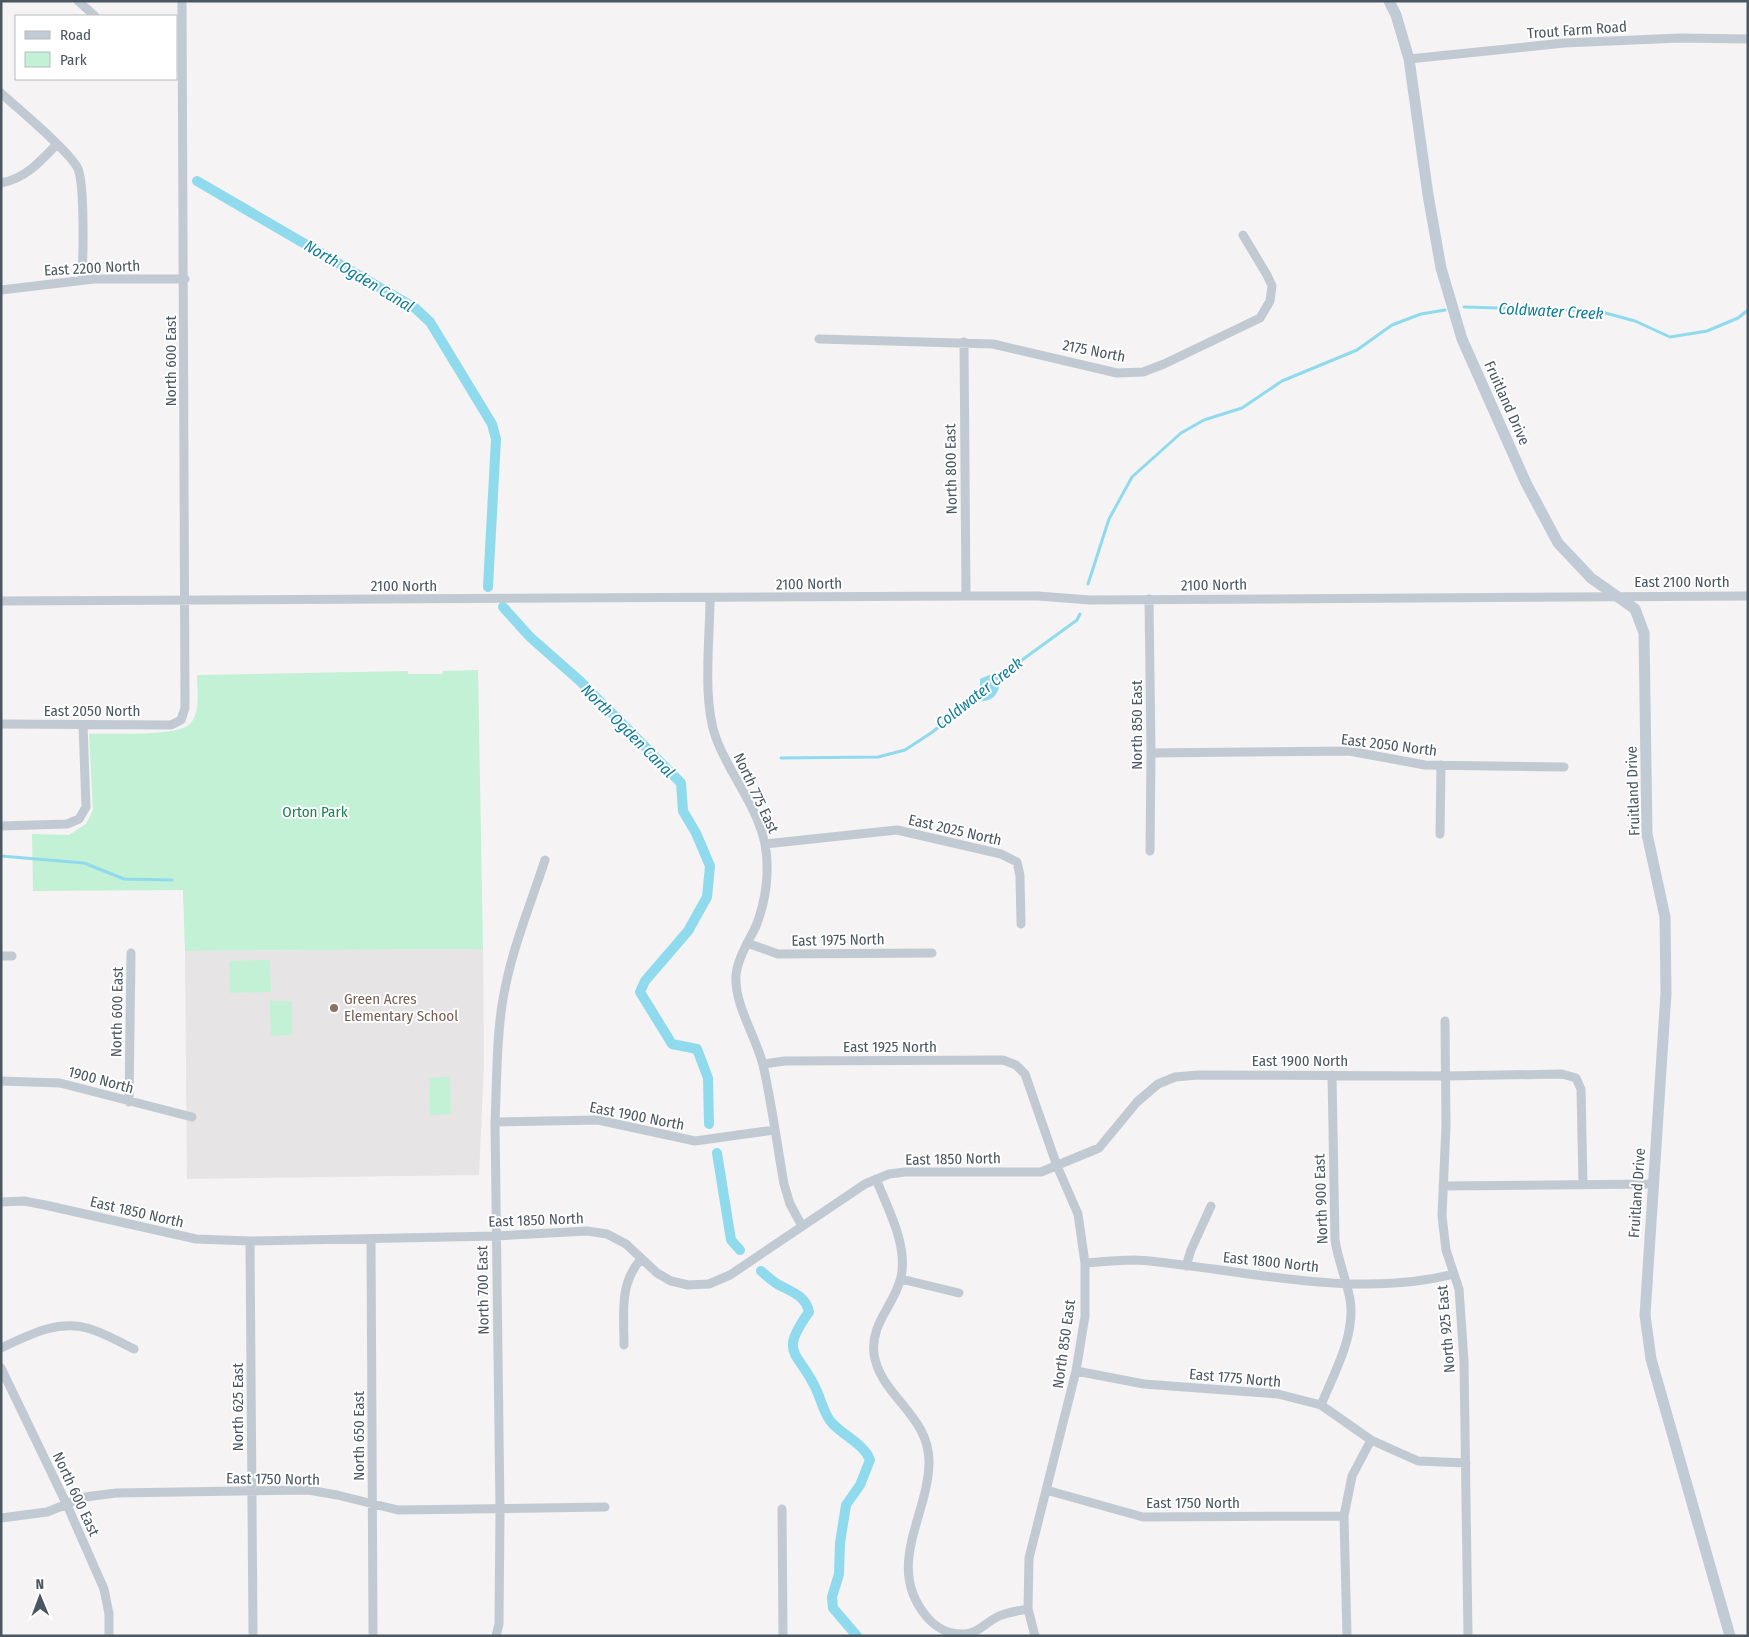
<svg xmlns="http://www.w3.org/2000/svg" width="1749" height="1637" viewBox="0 0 1749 1637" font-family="'Fira Sans Condensed',sans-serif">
<rect width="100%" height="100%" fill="#f5f3f3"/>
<path fill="#e6e4e5" d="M483,949l1,115 -5,111 -292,4 -2,-228z"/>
<path fill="#c3f1d5" d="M478,670l5,279 -298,2 -2,-61 -150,1 -1,-57 37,1 17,-11 7,-14 -4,-76c20,-1 89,3 101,-10 11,-12 7,-34 7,-49l211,-4v3h34l1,-3z
M270,960l1,32 -41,1 -1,-32z
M270,1001h22v34l-21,1z
M450,1077l1,37 -21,1 -1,-37z"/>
<path fill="#90daee" d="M989,675l11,1 -4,4 3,7c-4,15 -14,14 -25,15l-2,-5 8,-8v-10z"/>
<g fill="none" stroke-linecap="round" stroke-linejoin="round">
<path stroke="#90daee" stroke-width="3" d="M1464,307l134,4 37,10 35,16 37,-6 31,-13 10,-8
M1088,584l21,-65 23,-42 49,-44 23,-13 38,-12 40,-27 75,-31 35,-25 29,-11 24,-4
M996,679l81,-59 3,-6
M781,758l97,-1 27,-7 26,-17 44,-34
M1,856l83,7 40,16 48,1"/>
<path stroke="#90daee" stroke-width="10" d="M197,181l218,127 15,14 62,102 4,15 -8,148
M503,607l27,30 50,44 101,102 2,28 13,22 14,33 -3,31 -19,34 -43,50 -5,11 32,52 25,5 11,29 1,46
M717,1153l14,87 9,10
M761,1271c6,5 13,12 20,15 12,6 25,11 28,26 -31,43 -11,38 7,77 5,10 8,26 16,34 12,13 32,21 38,37l-10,25 -14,20 -6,38 -1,31 -7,23 1,11 24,28"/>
<path stroke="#c1cad2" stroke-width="9" d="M78,1l17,15
M1409,59l155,-16 116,-5 68,1
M1,93c16,15 70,59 77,76 7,17 5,89 4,111
M1,183c24,-4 40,-22 56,-39
M1,290l93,-11h91
M819,339l174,5 124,29 26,-1 21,-8 96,-46 10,-17 2,-15 -5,-11 -24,-40
M964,342l2,254
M710,598c0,41 -8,102 6,140 13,36 41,67 49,106 5,26 1,57 -9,82 -7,15 -18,31 -20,49 -2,30 20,61 27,90 9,39 14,80 21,119l6,20 12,22
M1149,599l2,154 -1,98
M1,601l965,-5h72l52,4 658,-4
M1,724l170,1 10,-5 4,-12 -3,-707
M1151,753l198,-2 76,14 139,2
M1,826l66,-2 12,-5 7,-12 -3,-82
M1440,834l1,-69
M765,844l132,-14 104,24 16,8 3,14 1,48
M747,943l31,11 154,-1
M1,956h11
M1445,1021l1,105 -4,90 4,34 13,39 5,72 4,275
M763,1064l22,-3 218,-1 13,5 9,9 32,92 21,48 7,49v53l-9,55 -47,187 -1,51 7,27
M1,1081l59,2 132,34
M129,1102l2,-149
M495,1122l103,-2 97,21 79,-11
M876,1179c12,30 32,66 25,98 -6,28 -31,46 -27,77 6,42 56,61 55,109 -1,53 -44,103 -3,153 9,11 22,18 36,18 15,1 24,-12 37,-18 9,-4 19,-5 29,-7
M1443,1186l210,-2
M1,1202l23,-1 21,4 151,34 54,2 246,-5 91,-5 20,3 19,10 31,29 14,8 17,4 21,-1 21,-9 135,-91 24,-10 16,-2h136l58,-24 38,-46 21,-18 17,-7 23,-2 248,1 116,-2 14,4 5,11 2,96
M371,1239l2,394
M250,1241l3,392
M1085,1263c16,-1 33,-3 49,-3 26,1 53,6 79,9 78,11 164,25 241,5
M1186,1266l5,-16 20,-44
M901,1279l58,14
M624,1345c0,-32 -5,-61 17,-86
M1,1348c28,-13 55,-28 86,-20 16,4 32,14 47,21
M1,1368l66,137 37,84 5,25v22
M1076,1371l68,13 134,10 43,11 50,35 47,21 48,2
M1321,1405c13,-32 35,-70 29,-106 -4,-20 -12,-39 -15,-59l-3,-165
M1046,1490l97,27 201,-1
M782,1509l1,127
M1,1518l46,-6 38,-15 31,-4 192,-3 29,5 61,15 207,-3
M496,1636l3,-12 1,-114 -5,-388c2,-40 1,-83 8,-123 8,-48 27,-93 42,-139
M1347,1636l-3,-120 8,-40 19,-36"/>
<path stroke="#c1cbd6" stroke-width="11" d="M1389,1l7,14 13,44 19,136 13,73 21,71 64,144 32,60 33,35 44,31 9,24 3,201 18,83 1,76 -21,322 6,44 79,277"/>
</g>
<circle fill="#8d6e63" stroke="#fff" stroke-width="2" cx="334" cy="1008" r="5"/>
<g text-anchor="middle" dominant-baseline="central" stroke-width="4" stroke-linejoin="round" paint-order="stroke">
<g font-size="15" fill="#4a5661" stroke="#fff">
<text transform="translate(1577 30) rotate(-4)">Trout Farm Road</text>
<text transform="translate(92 268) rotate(-3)">East 2200 North</text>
<text transform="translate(1094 351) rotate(11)">2175 North</text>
<text transform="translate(171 361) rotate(-90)">North 600 East</text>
<text transform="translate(1507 403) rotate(66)">Fruitland Drive</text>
<text transform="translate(951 469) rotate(-91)">North 800 East</text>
<text x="1682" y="582">East 2100 North</text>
<text transform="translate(809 584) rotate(-1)">2100 North</text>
<text transform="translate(1214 585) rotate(-1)">2100 North</text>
<text x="404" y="586">2100 North</text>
<text x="92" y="711">East 2050 North</text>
<text transform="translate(1137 725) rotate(-90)">North 850 East</text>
<text transform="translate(1389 745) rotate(7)">East 2050 North</text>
<text transform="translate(1633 791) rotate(-92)">Fruitland Drive</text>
<text transform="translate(756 793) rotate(65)">North 775 East</text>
<text transform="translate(955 830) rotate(13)">East 2025 North</text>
<text transform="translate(838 940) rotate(-1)">East 1975 North</text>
<text transform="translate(117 1012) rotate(-89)">North 600 East</text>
<text x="890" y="1047">East 1925 North</text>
<text x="1300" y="1061">East 1900 North</text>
<text transform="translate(101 1080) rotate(15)">1900 North</text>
<text transform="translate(637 1116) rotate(11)">East 1900 North</text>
<text transform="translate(953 1159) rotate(-1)">East 1850 North</text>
<text transform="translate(1637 1193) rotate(-86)">Fruitland Drive</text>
<text transform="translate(1321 1199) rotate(-92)">North 900 East</text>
<text transform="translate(137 1212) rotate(13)">East 1850 North</text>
<text transform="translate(536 1220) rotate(-2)">East 1850 North</text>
<text transform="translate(1271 1262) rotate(6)">East 1800 North</text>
<text transform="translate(483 1290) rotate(-91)">North 700 East</text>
<text transform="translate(1446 1329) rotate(-95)">North 925 East</text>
<text transform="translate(1064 1344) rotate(-82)">North 850 East</text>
<text transform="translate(1235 1378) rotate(5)">East 1775 North</text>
<text transform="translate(238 1407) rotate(-90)">North 625 East</text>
<text transform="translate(359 1436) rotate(-90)">North 650 East</text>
<text transform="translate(273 1479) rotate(1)">East 1750 North</text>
<text transform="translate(76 1494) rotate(65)">North 600 East</text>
<text x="1193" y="1503">East 1750 North</text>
</g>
<g font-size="15" fill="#17864f" stroke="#fff">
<text x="315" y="812">Orton Park</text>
</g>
<g font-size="15" fill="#785e54" stroke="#fff" text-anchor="start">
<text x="344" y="999">Green Acres<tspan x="344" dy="17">Elementary School</tspan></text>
</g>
<g font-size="16" font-style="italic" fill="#0c7c9b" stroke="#fff">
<text transform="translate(359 276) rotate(31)">North Ogden Canal</text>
<text transform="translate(1551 311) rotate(3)">Coldwater Creek</text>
<text transform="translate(979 693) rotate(-38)">Coldwater Creek</text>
<text transform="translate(628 731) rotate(45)">North Ogden Canal</text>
</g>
</g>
<rect width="1749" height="1637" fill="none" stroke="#4a5661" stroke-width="5"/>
<rect x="15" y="15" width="162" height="65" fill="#ffffff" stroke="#b7bbc0"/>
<rect x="25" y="31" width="25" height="8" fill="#c1cbd6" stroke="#b7bbc0"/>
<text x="60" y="40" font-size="15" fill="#4a5661">Road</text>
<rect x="25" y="52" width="25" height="15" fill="#c3f1d5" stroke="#b7bbc0"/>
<text x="60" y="65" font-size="15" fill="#4a5661">Park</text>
<g transform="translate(40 1597) rotate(359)" stroke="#ffffff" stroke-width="4" paint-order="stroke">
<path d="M0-4L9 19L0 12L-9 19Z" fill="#4a5661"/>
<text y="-8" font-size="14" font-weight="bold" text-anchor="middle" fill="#4a5661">N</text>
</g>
</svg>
